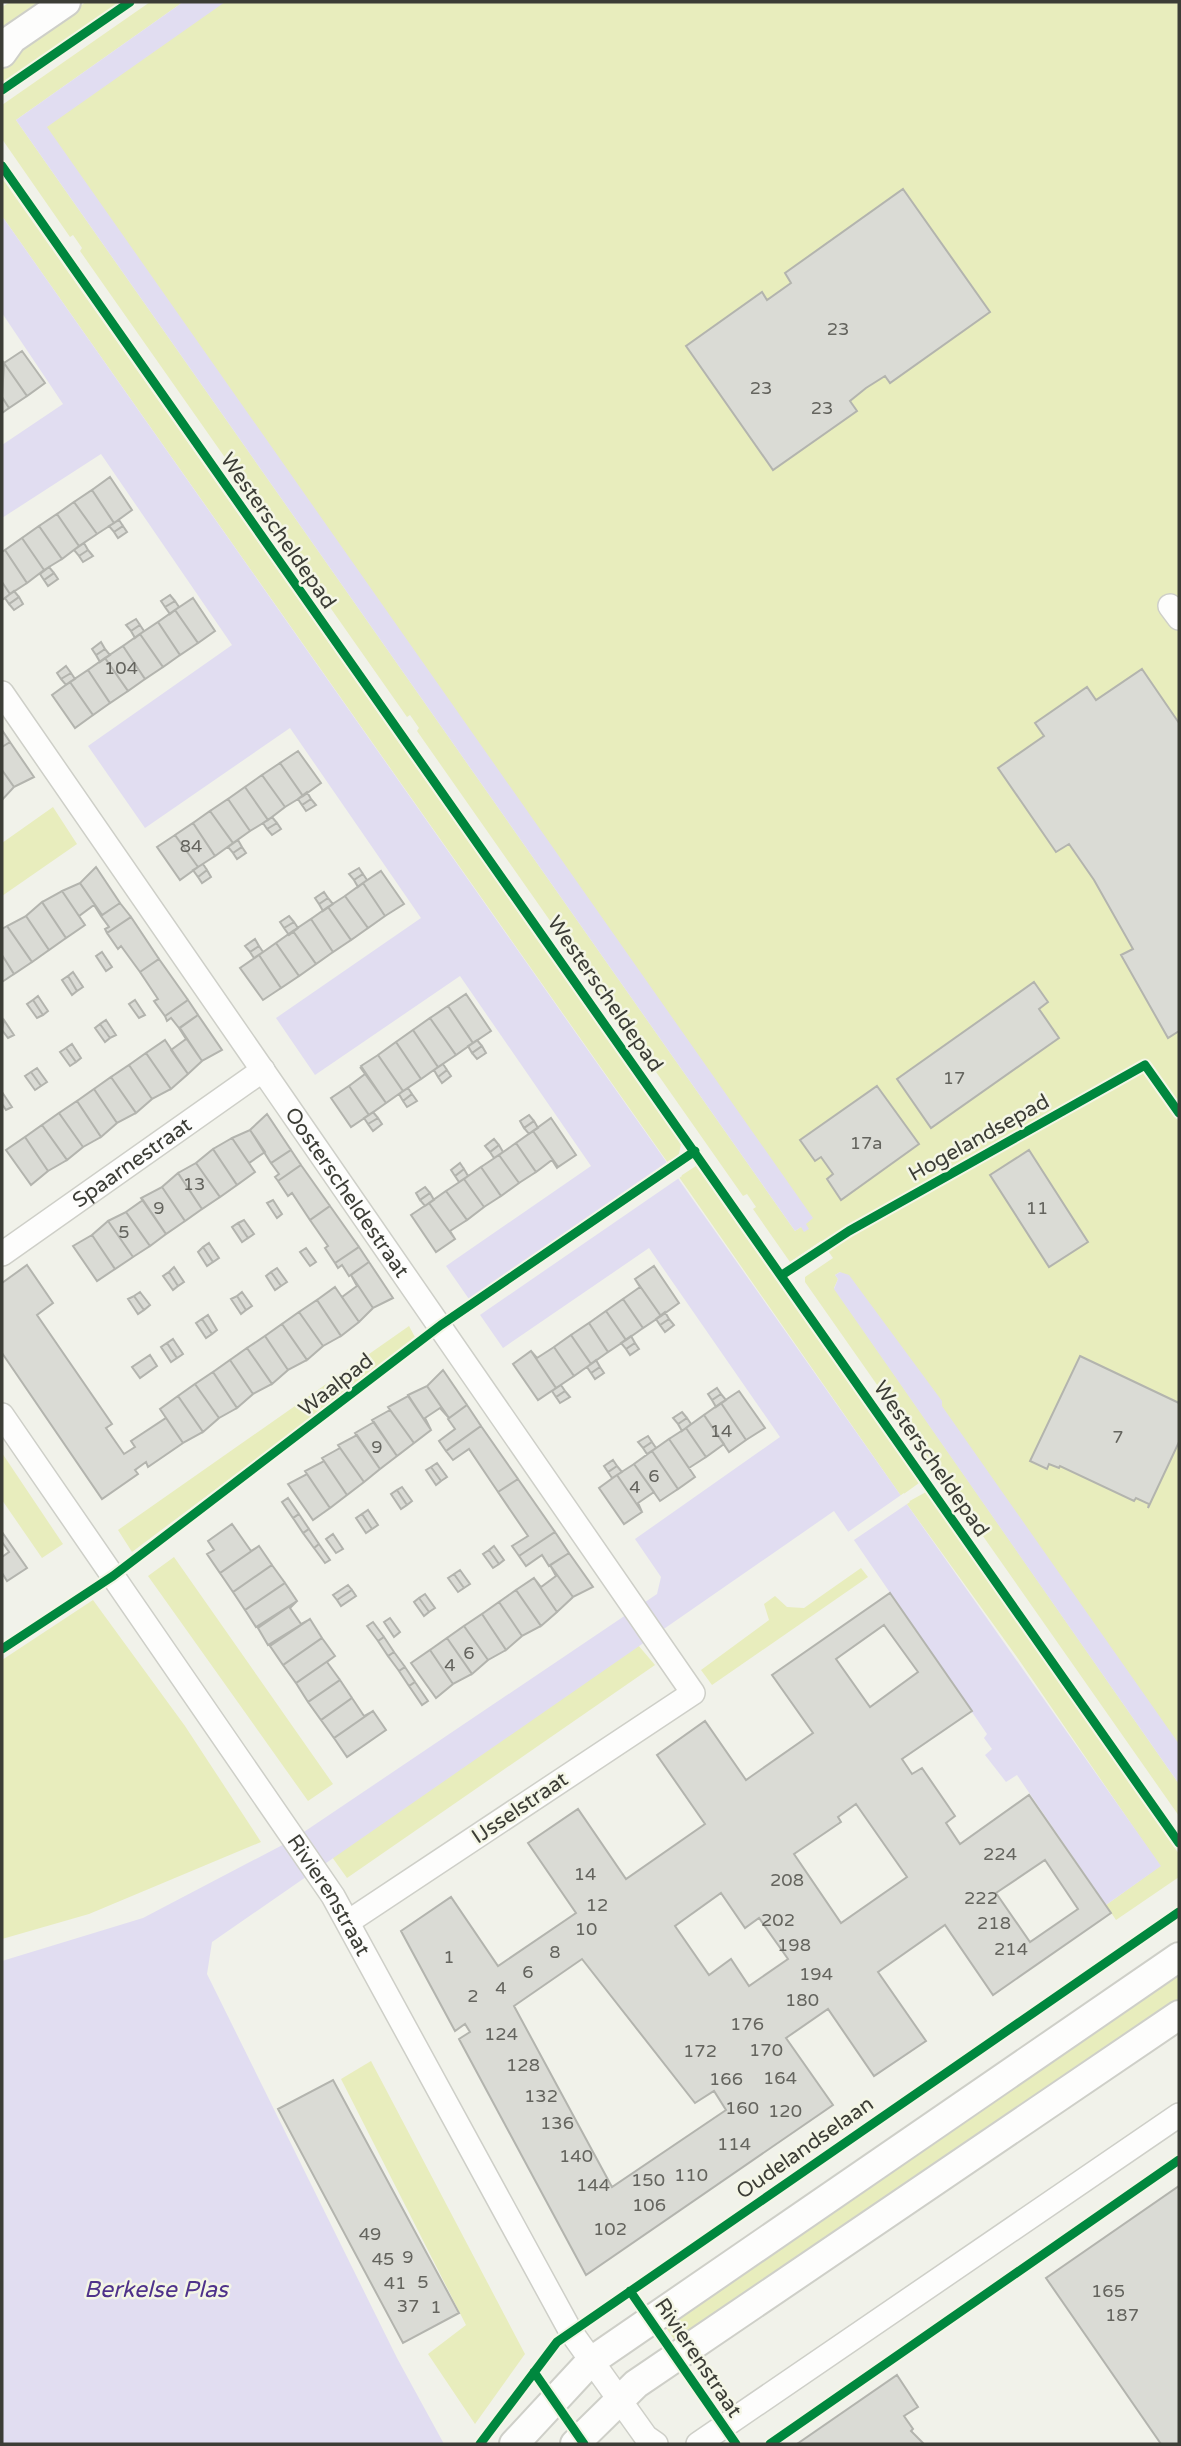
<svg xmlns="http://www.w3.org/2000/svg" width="1181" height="2446" viewBox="0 0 1181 2446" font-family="'Varela Round',sans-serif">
<rect width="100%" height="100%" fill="#f1f2ea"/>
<path fill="#e8edbd" d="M10,2h34l-42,27v-22z
M86,2h34l-118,82v-17l23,-23z
M150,2h33l-167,118 779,1111 6,-4 -762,-1103 176,-122h964v1750l-339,-480 -5,3 3,4 -4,9 345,496v32l-374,-534v-5l28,-19 -12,-17 -31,21 -37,-53 3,-2 -9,-13 -4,2 -326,-465 2,-3 -9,-13 -3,2 -327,-466 2,-3 -9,-13 -3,2 -68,-98v-34z
M2,178l679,966 -2,10 -11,9 -666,-947z
M53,807l24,37 -75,52v-53z
M696,1166l223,317 -18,13 -222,-319z
M409,1326l7,13 -284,213 -14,-22z
M2,1453l61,91 -21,14 -40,-58z
M926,1492l253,362v23l-63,43 -10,-15 54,-39 -141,-206 -113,-157z
M174,1557l159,227 -25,17 -160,-225z
M861,1568l7,9 -156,108 -11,-15 68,-50 -5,-16 11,-8 12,11 17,1z
M93,1600l92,126 76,116 -172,72 -87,25v-279z
M638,1645l17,20 -308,213 -15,-21z
M1179,1965v40l-501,340 -16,-23z
M371,2061l154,293 -50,70 -47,-70 38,-29 -125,-246z"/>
<path fill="#e1ddf1" d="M183,2h42l-178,125 766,1091 -7,6 3,5 -5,3 -3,-5 -6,4 -779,-1111z
M2,216l1159,1650 -55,39 -89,-130 -11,7 -21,-27 7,-6 -8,-11 3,-4 -153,-223 -622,431 -5,32 190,384 47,86h-442v-483l141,-43 149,-78 365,-246 4,-17 -26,-38 145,-102 -131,-189 -146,100 -57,-82 145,-100 -131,-190 -145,99 -39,-57 145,-100 -131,-190 -145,100 -57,-82 144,-101 -131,-191 -99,64v-73l61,-41 -61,-91z
M840,1272l9,3 93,126v5l237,338v40l-345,-495 4,-10 -3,-4z"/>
<path fill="#f1f2ea" d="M670,1160l12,16 -205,141 -11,-16z
M904,1493l6,9 -59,40 -6,-8z"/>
<path fill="#dadbd5" stroke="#b3b4ae" stroke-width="2" fill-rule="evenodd" d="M903,189l87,123 -100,71 -5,-7 -19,12 -16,13 7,10 -84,59 -87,-124 76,-54 5,8 24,-17 -6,-10z
M22,351l23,32 -18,13 -23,-33z
M4,363l23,33 -18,12 -7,-11z
M2,397l7,11 -7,5z
M110,477l22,33 -18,13 -22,-33z
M92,490l22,33 -17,11 -23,-32z
M74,502l23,32 -18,12 -22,-32z
M57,514l22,32 -17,13 -23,-33z
M119,520l4,6 -9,6 -5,-6z
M39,526l23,33 -18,11 -22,-32z
M123,526l4,6 -9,6 -4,-6z
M22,538l22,32 -17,13 -22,-33z
M84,543l4,7 -9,6 -5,-6z
M5,550l22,33 -17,11 -8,-12v-30z
M88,550l5,6 -10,6 -4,-6z
M49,567l5,6 -10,7 -4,-6z
M54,573l4,6 -10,7 -4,-6z
M2,582l8,12 -8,6z
M14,591l5,6 -10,7 -4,-6z
M170,595l5,6 -10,6 -4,-6z
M19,597l4,7 -9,6 -5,-6z
M193,598l22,33 -17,12 -23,-33z
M175,601l4,6 -9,7 -5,-7z
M175,610l23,33 -18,12 -22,-33z
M136,619l4,6 -9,6 -5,-6z
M158,622l22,33 -17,12 -23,-33z
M140,625l4,6 -9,7 -4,-7z
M140,634l23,33 -18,12 -22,-33z
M101,642l4,7 -9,6 -4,-6z
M123,646l22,33 -17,12 -23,-33z
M105,649l5,6 -10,7 -4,-7z
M105,658l23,33 -18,12 -22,-33z
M66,666l5,7 -10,6 -4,-6z
M1142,669l37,54v308l-11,7 -47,-83 12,-6 -39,-69 -25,-36 -13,8 -58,-84 46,-32 -9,-13 52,-36 9,13z
M88,670l22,33 -17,12 -23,-33z
M71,673l4,6 -9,6 -5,-6z
M70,682l23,33 -18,13 -23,-33z
M2,730l8,12 -8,5z
M10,742l24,35 -20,10 -12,-17v-23z
M298,751l23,32 -18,13 -23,-33z
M280,763l23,33 -18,11 -23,-32z
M2,770l12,17 -12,13z
M262,775l23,32 -17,13 -23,-33z
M245,787l23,33 -18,11 -22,-32z
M307,792l4,7 -9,6 -4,-6z
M228,799l22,32 -17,12 -23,-32z
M311,799l5,6 -10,6 -4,-6z
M210,811l23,32 -18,13 -22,-33z
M272,817l5,6 -10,6 -4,-6z
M193,823l22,33 -17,11 -23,-32z
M277,823l4,6 -9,6 -5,-6z
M175,835l23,32 -18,13 -23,-33z
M238,840l4,7 -9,6 -5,-6z
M242,847l4,6 -9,6 -4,-6z
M203,864l4,6 -9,7 -5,-7z
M96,867l24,36 -18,12 -22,-32z
M359,868l4,6 -9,6 -5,-6z
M207,870l4,7 -9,6 -4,-6z
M381,871l23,33 -19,12 -22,-33z
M363,874l4,6 -9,7 -4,-7z
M80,883l22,32 -1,1 -7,-11 -15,11 -17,-25z
M363,883l22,33 -17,12 -23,-32z
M62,891l23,34 -19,13 -24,-36z
M324,892l4,6 -9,6 -4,-6z
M345,896l23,32 -17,12 -23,-33z
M328,898l5,6 -10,7 -4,-7z
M42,902l24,36 -17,12 -23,-34z
M120,903l11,14 -24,16 -2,-4 4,-2 -8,-11z
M328,907l23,33 -18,12 -22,-33z
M26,916l23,34 -17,12 -25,-36z
M289,916l5,6 -10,6 -4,-6z
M131,917l28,42 -19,13 -19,-26 -3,3 -11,-16z
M311,919l22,33 -17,12 -23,-33z
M294,922l4,6 -9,7 -5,-7z
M7,926l25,36 -18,12 -12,-19v-26z
M293,931l23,33 -17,12 -23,-33z
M255,939l4,7 -9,6 -5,-6z
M276,943l23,33 -18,12 -22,-33z
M259,946l4,6 -9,6 -4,-6z
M102,952l10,15 -6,4 -10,-15z
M2,955l12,19 -12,8z
M259,955l22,33 -18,12 -23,-32z
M159,959l29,41 -23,16 -11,-15 4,-2 -18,-27z
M73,972l10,15 -6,4 -9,-15z
M68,976l9,15 -5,4 -10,-15z
M1034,982l14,20 -9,7 20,29 -128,90 -34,-49z
M466,994l25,37 -18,12 -25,-37z
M38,996l10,15 -5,4 -10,-15z
M33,1000l10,15 -6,3 -10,-14z
M135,1000l10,15 -6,3 -10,-14z
M188,1000l10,15 -19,13 -8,-10 -4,3 -2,-5z
M448,1006l25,37 -17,12 -26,-37z
M198,1015l24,35 -20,11 -22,-33z
M430,1018l26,37 -18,12 -25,-37z
M4,1020l10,15 -6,3 -6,-8z
M106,1020l10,15 -6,3 -10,-14z
M100,1024l10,14 -5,4 -10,-14z
M179,1028l23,33 -14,13 -17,-24 15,-11z
M413,1030l25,37 -17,12 -25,-37z
M165,1040l23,34 -17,15 -25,-36z
M477,1040l5,6 -10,7 -4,-7z
M396,1042l25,37 -18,12 -25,-36z
M72,1044l9,14 -5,4 -10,-14z
M482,1046l4,7 -9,6 -5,-6z
M66,1048l10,14 -6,4 -10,-14z
M146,1053l25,36 -19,10 -23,-34z
M378,1055l25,36 -17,12 -25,-37z
M443,1064l4,6 -9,7 -4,-7z
M129,1065l23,34 -16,14 -25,-36z
M360,1067l26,36 -17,12 -20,-29 16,-12z
M37,1068l10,14 -6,4 -10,-14z
M447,1070l4,6 -9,7 -4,-6z
M31,1072l10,14 -6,4 -10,-14z
M111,1077l25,36 -19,10 -23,-34z
M349,1086l20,29 -18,12 -20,-29z
M877,1086l42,58 -78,56 -14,-21 6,-5 -12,-17 -6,4 -15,-21z
M408,1088l4,6 -9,7 -4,-7z
M94,1089l23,34 -16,14 -24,-36z
M2,1092l10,15 -6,3 -4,-6z
M412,1094l5,7 -10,6 -4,-6z
M77,1101l24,36 -18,10 -24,-34z
M373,1112l5,6 -10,6 -4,-6z
M59,1113l24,34 -16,13 -25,-35z
M267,1114l24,36 -20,13 -21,-33z
M529,1115l5,6 -10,7 -4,-7z
M378,1118l4,6 -9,7 -5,-7z
M551,1118l25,37 -18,12 -25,-36z
M534,1121l4,7 -9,6 -5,-6z
M42,1125l25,35 -19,11 -23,-34z
M250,1130l15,22 -16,11 -17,-25z
M533,1131l25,36 -1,1 -5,-8 -16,12 -20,-29z
M25,1137l23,34 -17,14 -25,-35z
M232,1138l23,34 -18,13 -24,-36z
M494,1139l5,6 -9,7 -5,-6z
M516,1143l20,29 -17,11 -20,-28z
M499,1145l4,7 -9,6 -4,-6z
M213,1149l24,36 -17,12 -24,-34z
M291,1150l10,15 -23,16 -3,-4 4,-3 -8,-11z
M1029,1150l59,92 -39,25 -59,-92z
M499,1155l20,28 -18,13 -20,-29z
M196,1163l24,34 -18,12 -24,-36z
M460,1163l4,6 -9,7 -4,-6z
M301,1165l29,41 -20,14 -18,-27 -4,3 -10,-15z
M481,1167l20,29 -17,11 -20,-28z
M464,1169l4,7 -9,6 -4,-6z
M178,1173l24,36 -17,12 -23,-34z
M464,1179l20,28 -17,13 -21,-29z
M162,1187l23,34 -19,13 -25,-36z
M425,1187l5,6 -10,7 -4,-7z
M446,1191l21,29 -17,11 5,8 -26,-36z
M430,1193l4,7 -9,6 -5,-6z
M143,1200l23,34 -16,12 -24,-34z
M273,1200l9,14 -5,4 -10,-15z
M429,1203l26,36 -19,13 -25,-37z
M330,1206l29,41 -24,16 -10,-15 3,-2 -18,-26z
M126,1212l24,34 -17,11 -25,-36z
M244,1220l10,14 -6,4 -10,-15z
M108,1221l25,36 -18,12 -23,-34z
M238,1223l10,15 -6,4 -10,-15z
M92,1235l23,34 -18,12 -24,-35z
M209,1243l10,15 -6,4 -10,-15z
M203,1247l10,15 -6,4 -9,-14z
M359,1247l10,15 -20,14 -7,-11 -4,3 -3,-5z
M306,1248l10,14 -6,4 -10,-14z
M369,1262l24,36 -20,10 -22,-33z
M27,1265l26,38 -16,12 75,109 -6,4 18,26 11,-7 -4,-6 35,-23 17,25 -35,24 -2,-5 -11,8 3,4 -36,25 -100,-146v-70z
M654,1266l25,37 -18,13 -26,-37z
M174,1267l10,15 -6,4 -9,-14z
M277,1268l10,14 -6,4 -10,-14z
M169,1272l9,14 -5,4 -10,-14z
M271,1272l10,14 -6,4 -9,-14z
M351,1275l22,33 -14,14 -17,-25 15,-11z
M635,1279l26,37 -18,12 -20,-29 17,-12z
M335,1287l24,35 -18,14 -24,-36z
M140,1292l10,13 -6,5 -10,-14z
M242,1292l10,14 -6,4 -9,-14z
M134,1296l10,14 -6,4 -10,-15z
M237,1296l9,14 -5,4 -10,-15z
M623,1299l20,29 -17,12 -20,-29z
M317,1300l24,36 -18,10 -24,-34z
M606,1311l20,29 -18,12 -19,-29z
M299,1312l24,34 -16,14 -25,-36z
M665,1312l4,7 -9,6 -4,-6z
M208,1315l9,15 -5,4 -10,-15z
M202,1319l10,15 -6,4 -10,-15z
M669,1319l5,6 -9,7 -5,-7z
M589,1323l19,29 -17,12 -20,-29z
M282,1324l25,36 -19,10 -23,-34z
M571,1335l20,29 -17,12 -20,-29z
M265,1336l23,34 -16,14 -25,-36z
M631,1336l4,7 -9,6 -5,-6z
M173,1339l10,15 -6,4 -10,-15z
M167,1343l10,15 -6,4 -10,-15z
M635,1343l4,6 -9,6 -4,-6z
M554,1347l20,29 -18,12 -25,-37 6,7z
M247,1348l25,36 -19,10 -23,-34z
M531,1351l25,37 -18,12 -25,-36z
M150,1355l7,11 -17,12 -8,-11z
M1080,1356l99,47v39l-31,66 1,-4 -13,-6 -2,3 -74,-35 -1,2 -10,-4 -2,5 -17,-8z
M230,1360l23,34 -16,14 -24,-36z
M596,1360l4,7 -9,6 -4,-6z
M600,1367l4,6 -9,6 -4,-6z
M443,1370l24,35 -18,13 -22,-32z
M213,1372l24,36 -18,10 -24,-34z
M195,1384l24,34 -16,14 -25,-36z
M561,1385l4,6 -9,6 -4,-6z
M427,1386l22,32 -9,-10 -15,10 6,12 -23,-35z
M717,1388l4,6 -9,6 -4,-6z
M565,1391l5,6 -10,6 -4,-6z
M739,1391l26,37 -19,12 -25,-37z
M721,1394l5,6 -10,7 -4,-7z
M178,1396l25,36 -20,11 -23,-34z
M408,1396l23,34 -17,13 -26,-36z
M721,1403l25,37 -17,12 -25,-37z
M467,1405l14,21 -35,25 -7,-10 16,-12 -7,-10z
M390,1410l24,33 -17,13 -25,-36z
M682,1412l5,6 -9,6 -5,-6z
M704,1415l20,29 -18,13 -20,-29z
M687,1418l4,6 -9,7 -4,-7z
M374,1422l23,34 -17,13 -25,-36z
M481,1426l37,53 -20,13 -29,-43 -16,11 -7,-9z
M686,1428l20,29 -17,11 -20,-29z
M357,1435l23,34 -16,13 -26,-37z
M648,1436l4,6 -9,6 -5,-6z
M669,1439l26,38 -17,12 -26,-38z
M652,1442l4,6 -9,6 -4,-6z
M340,1448l24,34 -17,13 -25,-37z
M652,1451l26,38 -18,12 -26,-37z
M613,1460l4,6 -9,6 -4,-6z
M324,1461l23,34 -17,13 -25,-37z
M437,1463l10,14 -6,4 -10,-14z
M634,1464l20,28 -16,11 4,9 -25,-37z
M617,1466l5,6 -10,6 -4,-6z
M431,1467l10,14 -5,4 -10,-15z
M307,1474l23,34 -17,12 -25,-36z
M617,1475l25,37 -18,12 -25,-36z
M518,1479l37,53 -36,24 -7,-10 16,-10 -30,-44z
M402,1487l10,14 -5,4 -10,-15z
M397,1490l10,15 -6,4 -10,-15z
M288,1498l11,16 -6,4 -11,-16z
M368,1510l10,15 -6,4 -10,-15z
M299,1514l10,15 -6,4 -10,-15z
M362,1514l10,15 -6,4 -10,-15z
M232,1524l19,27 8,-5 -39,27 -13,-19 7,-4 -6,-9z
M309,1529l10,15 -5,4 -11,-15z
M2,1532l25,36 -20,13 -5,-8v-16l7,-5 -7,-10z
M555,1532l14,21 -20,13 -7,-11 -16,11 -7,-10z
M333,1534l10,15 -7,4 -10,-14z
M319,1544l11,16 -5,3 -11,-15z
M259,1546l13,19 -39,27 -13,-19z
M494,1546l10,14 -5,4 -10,-14z
M489,1550l10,14 -6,4 -10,-14z
M569,1553l24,34 -20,10 -23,-32z
M272,1565l13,18 -40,27 -12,-18z
M550,1565l23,32 -16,15 -23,-34 7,9 15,-11z
M460,1570l10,14 -6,4 -10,-14z
M454,1574l10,14 -6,4 -10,-14z
M534,1578l23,34 -16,14 -25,-36z
M285,1583l12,18 -41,26 -11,-17z
M348,1585l4,5 -15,10 -4,-5z
M352,1590l4,6 -15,10 -4,-6z
M516,1590l25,36 -19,10 -23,-34z
M890,1593l82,118 -70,48 10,15 10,-6 33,48 -9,7 14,21 69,-49 82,118 -118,82 -48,-70 -67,47 48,69 -52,35 -46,-67 -42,29 47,67 -247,170 -127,-236 11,-7 -5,-8 -10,7 -54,-100 50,-34 47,69 78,-53 -48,-70 50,-34 48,70 79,-55 -48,-69 48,-34 41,59 67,-47 -41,-58zM884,1625l34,47 -48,35 -34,-48zM856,1804l51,73 -66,46 -47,-69 47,-32 -3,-5zM1045,1860l33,49 -48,33 -34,-49zM721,1893l24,35 14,-10 29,41 -39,27 -18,-27 -22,16 -34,-49zM582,1959l113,144 19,-12 12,19 -114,77 -98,-181z
M425,1594l10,14 -6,4 -10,-14z
M419,1598l10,14 -5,4 -10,-14z
M297,1601l-7,7 11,16 9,-5 -42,26 -10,-17z
M499,1602l23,34 -16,14 -24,-36z
M482,1614l24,36 -18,10 -24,-34z
M390,1618l10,14 -6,5 -10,-15z
M310,1619l12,19 -39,27 -13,-19z
M373,1622l11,15 -6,4 -11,-15z
M464,1626l24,34 -16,14 -25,-36z
M384,1637l10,15 -6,4 -10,-15z
M322,1638l13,18 -39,27 -13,-18z
M447,1638l25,36 -19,10 -23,-34z
M430,1650l23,34 -17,14 -25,-35z
M394,1652l11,15 -6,4 -11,-15z
M335,1656l-8,6 13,18 -32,22 -12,-19z
M405,1667l10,15 -6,4 -10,-15z
M340,1680l12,18 -31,22 -13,-18z
M415,1682l13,19 -6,4 -13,-19z
M352,1698l12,18 9,-5 -39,27 -13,-18z
M373,1711l13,19 -39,27 -13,-19z
M333,2080l126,233 -56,30 -125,-234z
M1179,2186v258h-18l-115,-166z
M897,2375l21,32 -14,9 9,13 -2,2 13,13h-127z"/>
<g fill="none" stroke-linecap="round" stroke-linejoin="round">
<g stroke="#cecfc8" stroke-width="26">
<g id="minor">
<path d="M1170,606l9,12"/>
<path id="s1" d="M2,693l691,1000 -345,229"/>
<path id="s2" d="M2,1254l261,-184"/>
<path id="s3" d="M2,1415l331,481 238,436 75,105 10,7"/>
<path d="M698,2444l481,-329"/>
</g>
</g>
<g stroke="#cecfc8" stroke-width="32">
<path id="tertiary" d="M2,53l10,-14 54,-37
M514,2444l76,-82 589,-405
M575,2444l61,-60 543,-369"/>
</g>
<use href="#minor" stroke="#fdfdfc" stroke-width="23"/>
<use href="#tertiary" stroke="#fdfdfc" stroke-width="28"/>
<g stroke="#f4f6e6" stroke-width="13">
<path id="cycleway" d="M2,90l128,-88
M2,166l1177,1677
M782,1275l67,-44 296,-166 34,48
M2,1649l111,-73 328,-251 254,-174
M630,2291l106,153
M534,2372l50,72
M480,2444l77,-102 622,-430
M770,2444l409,-284"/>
</g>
<use href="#cycleway" stroke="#00873e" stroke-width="9"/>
</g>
<g text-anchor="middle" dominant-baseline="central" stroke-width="5" stroke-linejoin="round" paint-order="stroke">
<g font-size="18" fill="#64645e">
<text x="838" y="329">23</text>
<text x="761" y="388">23</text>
<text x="822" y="408">23</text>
<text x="121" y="668">104</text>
<text x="191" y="846">84</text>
<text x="954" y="1078">17</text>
<text x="866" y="1143">17a</text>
<text x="194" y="1184">13</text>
<text x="159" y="1208">9</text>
<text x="1037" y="1208">11</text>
<text x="124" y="1232">5</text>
<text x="721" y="1431">14</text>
<text x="1118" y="1437">7</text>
<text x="377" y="1447">9</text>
<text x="654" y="1476">6</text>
<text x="635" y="1487">4</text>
<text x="469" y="1653">6</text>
<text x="450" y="1665">4</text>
<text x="1000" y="1854">224</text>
<text x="585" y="1874">14</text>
<text x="787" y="1880">208</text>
<text x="981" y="1898">222</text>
<text x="597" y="1905">12</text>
<text x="778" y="1920">202</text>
<text x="994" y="1923">218</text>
<text x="586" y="1929">10</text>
<text x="794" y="1945">198</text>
<text x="1011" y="1949">214</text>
<text x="555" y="1952">8</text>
<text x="449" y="1957">1</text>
<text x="528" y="1972">6</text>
<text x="816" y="1974">194</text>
<text x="501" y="1988">4</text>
<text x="473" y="1996">2</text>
<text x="802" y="2000">180</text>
<text x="747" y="2024">176</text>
<text x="501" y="2034">124</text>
<text x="766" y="2050">170</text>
<text x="700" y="2051">172</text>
<text x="523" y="2065">128</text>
<text x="780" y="2078">164</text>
<text x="726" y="2079">166</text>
<text x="541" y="2096">132</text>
<text x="742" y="2108">160</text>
<text x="785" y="2111">120</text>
<text x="557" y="2123">136</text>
<text x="734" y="2144">114</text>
<text x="576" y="2156">140</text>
<text x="691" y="2175">110</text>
<text x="648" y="2180">150</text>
<text x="593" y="2185">144</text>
<text x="649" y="2205">106</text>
<text x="610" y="2229">102</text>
<text x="370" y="2234">49</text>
<text x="408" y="2257">9</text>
<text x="383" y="2259">45</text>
<text x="423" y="2282">5</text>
<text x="395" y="2283">41</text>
<text x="1108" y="2291">165</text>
<text x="408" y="2306">37</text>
<text x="436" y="2307">1</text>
<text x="1122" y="2315">187</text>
</g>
<g font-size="21" fill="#3c3d36" stroke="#f4f6e6">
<text transform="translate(278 531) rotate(55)">Westerscheldepad</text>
<text transform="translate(605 994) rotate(55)">Westerscheldepad</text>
<text transform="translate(979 1138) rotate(-29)">Hogelandsepad</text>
<text stroke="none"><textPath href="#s2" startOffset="159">Spaarnestraat</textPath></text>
<text stroke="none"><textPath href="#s1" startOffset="607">Oosterscheldestraat</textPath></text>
<text transform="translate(336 1385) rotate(-38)">Waalpad</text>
<text transform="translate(931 1459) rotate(55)">Westerscheldepad</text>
<text transform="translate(520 1808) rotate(-34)">IJsselstraat</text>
<text stroke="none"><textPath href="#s3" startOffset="581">Rivierenstraat</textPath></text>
<text transform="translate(805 2148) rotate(-35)">Oudelandselaan</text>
<text transform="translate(698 2358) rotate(56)">Rivierenstraat</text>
</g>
<g font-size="23" font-style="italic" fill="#4f328b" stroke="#f4f6e6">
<text x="156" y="2290">Berkelse Plas</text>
</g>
</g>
<rect width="1181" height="2446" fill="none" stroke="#3c3d36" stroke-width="7"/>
</svg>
